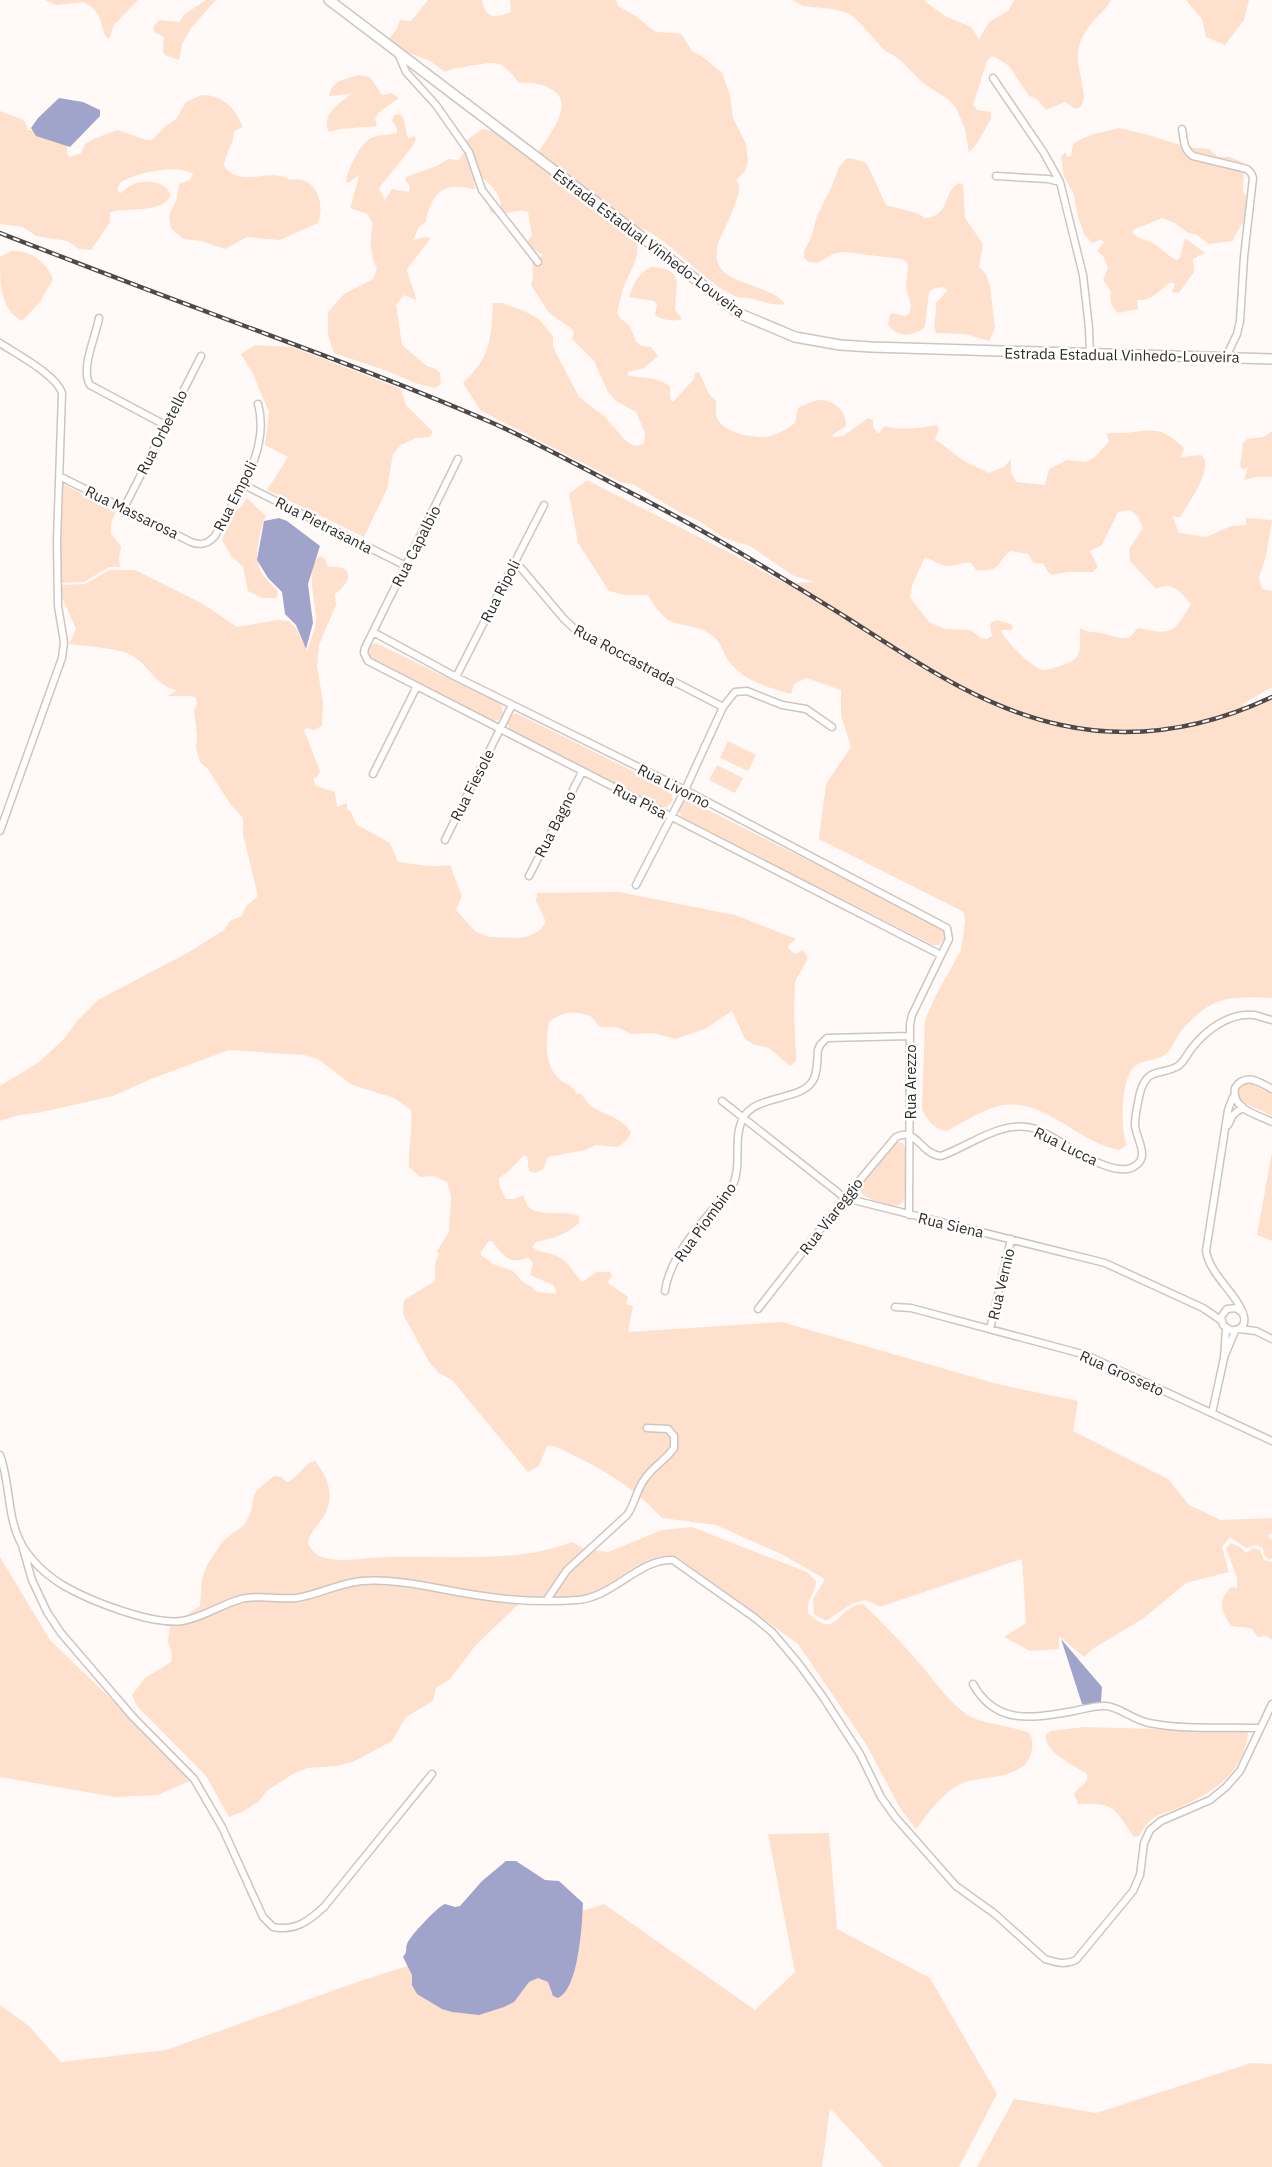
<svg xmlns="http://www.w3.org/2000/svg" width="1272" height="2167" viewBox="0 0 1272 2167" font-family="'IBM Plex Sans',sans-serif">
<rect width="100%" height="100%" fill="#fffaf8"/>
<path fill="#fee0cc" fill-rule="evenodd" d="M45,0h93l-24,25 -5,14 -4,-3 -6,-20 -6,-8 -9,-6 -28,3z
M206,0h10l-25,28 -9,16 -3,16 -14,-5 -2,-4 1,-14 -10,-5 -1,-5 6,-7 20,2 6,-8z
M428,0h54c4,20 13,18 29,12l-1,-12h106l2,6 16,9 22,17 21,1 5,2 10,16 11,6 19,16 8,22 3,23 13,26 2,18 -3,9 -9,9 3,5v7c-3,9 -6,19 -10,27 -4,10 -11,20 -12,31 -6,37 52,31 68,54 -10,2 -22,-2 -32,-5 -6,-2 -12,0 -18,-3 -29,-11 -74,-65 -96,-68l-3,5c5,29 -4,31 -13,56 -2,8 -4,16 -6,24l3,5 10,8 6,16 6,4 9,1 7,9 -14,12 -16,4 -1,3c19,5 23,-1 43,11v12l3,4 21,-23 1,-6 4,-1 10,22 7,7c0,6 -1,14 2,19 8,13 34,18 48,17 11,-2 21,-8 29,-14l3,-15c7,-3 15,-8 23,-8 14,1 26,12 25,26l-14,9 2,2 9,-1 25,-18 5,2v7l5,7 7,-8c17,5 35,2 52,-1l2,4 -4,10 29,22 25,12 15,-6 7,-8v13l5,10 29,3 4,-16 18,-9 18,2 10,-5 14,-16 -3,-7c7,-2 13,0 20,-1 29,-4 36,-6 58,15l-3,9 20,-2 4,5c2,18 -14,38 -22,53l-3,4h-4l-4,-2 7,18 27,4 25,-11 15,-1v-7l26,2 -6,36 -7,22 3,11 10,2v96l-29,17 2,6 27,-13v301c-45,-1 -59,-3 -91,33 -6,7 -8,17 -15,23 -9,7 -26,5 -34,15 -11,15 -12,60 -5,76l-7,5c-47,-8 -78,-59 -128,-42 -17,6 -31,16 -46,23 -12,-2 -19,-11 -24,-22l3,-89 10,-23 26,-47 4,-28 -1,-10 -145,-73 7,-55 25,-37 -10,-32v-25l-35,-12 -12,6 -3,10c-22,-6 -46,-13 -61,-31 -6,-7 -8,-18 -14,-24 -16,-16 -34,-11 -48,-19 -8,-6 -15,-16 -20,-25h-23l-16,-4 -31,-48 -9,-49 18,-14 145,74 52,29 29,-1 -21,-7 -42,-29 -26,-8 -25,-17 -20,-9 -46,-28 -11,-1 -141,-72 -18,-28c28,-27 28,-43 30,-80h9l22,8 15,8 14,17v11l26,50 26,20 20,23 9,6 10,-2 1,-11 -9,-21 -20,-11 -8,-9 -14,-31 -22,-22 2,-6 -2,-4 -23,-16 -18,-28 2,-7 -1,-16 11,-7 -19,-11 8,-8 -4,-24c-12,-5 -24,6 -37,1l-2,-5h11c4,-13 -14,-29 -25,-35l-2,2 2,14c-6,0 -9,-2 -15,-2 -22,-3 -31,16 -34,35l-7,5 -6,13 12,-3 6,1 -24,31c2,13 8,20 9,31l-12,-5 -8,10 6,40 25,21 9,3 4,4 1,11 -6,4 -20,-5 -28,-12 -53,-18 -6,-18v-23l16,-18 29,-15 4,-10c-7,-15 -8,-29 -4,-45l-6,-10 -17,-6 9,-31 -2,-1 -7,6h-4c1,-12 15,-41 27,-45 7,-2 16,-2 24,-4v-5l-5,-7 2,-6 5,-1 4,3 5,22 6,-3 2,3 -4,8 -33,41 6,12 7,-11 17,3 1,-5 -5,-8 3,-3 29,-10 11,-7 11,1 7,-10 1,-10 15,-11 22,4 34,20c10,-17 39,-50 13,-64 -9,-6 -22,-7 -32,-6 -19,-25 -22,-21 -50,-17 -9,2 -16,2 -24,6l-15,-11 -36,-14 -6,-7 8,-10 4,-10 11,1zM1130,510l8,7 5,11 -14,21 1,12 26,28c16,-9 25,4 35,15 -17,28 -18,32 -53,24l-9,10c-14,1 -17,-3 -29,-5 -9,-2 -12,0 -20,-5 -1,11 3,21 -5,31 -4,4 -25,11 -31,11 -10,0 -41,-31 -43,-40h10l2,-2 -2,-4 -14,-4 -5,2 -2,3 2,11 -5,3 -6,-1 -11,-8 -25,-1 -16,-7 -20,-26 2,-2 1,-9 13,-28c7,3 17,10 25,9 9,-1 12,-4 21,-3l5,7c26,2 19,-6 34,-19l18,3c6,9 2,10 15,9l5,9 4,3 16,-3h25l5,-5 -8,-16 12,-6 16,-33z
M792,0h131l22,16 26,11 8,12 10,-17 19,-11 6,-11h97c-5,10 -14,16 -21,25 -21,28 -9,42 -6,72 -1,7 -2,10 -9,12l-10,-7 -19,8 -9,-11 -8,-3 -20,-30 -14,-9h-4l-4,4 -14,44 4,5 14,2v7c-6,9 -14,28 -22,33l-4,-23 -9,-21 -7,-8 -26,-17 -24,-24 -15,-9 -24,-27 -10,-9 -17,-5 -30,-3z
M1186,0h63l-5,20 -19,25 -19,-8 -4,-18z
M359,75l11,2 12,18 9,-2 8,5 -20,14 -4,7 2,7 -37,3 -11,3c-9,-17 11,-29 22,-38l-22,2c3,-16 16,-17 30,-21z
M202,95c21,0 33,13 41,32l-9,4c0,13 -9,22 -10,35 18,24 45,0 66,14 25,-6 36,23 28,43l-38,17 -33,-3 -22,12 -24,-8 -18,-2 -12,-11 -2,-12 8,-18 2,-14 11,-4 3,-6c-15,-11 -57,-1 -72,8l-4,7 3,4c5,-2 7,-6 12,-8 12,-6 35,-4 39,11 -12,18 -42,11 -61,16v10l-19,28 -12,-1 -12,-8 -31,-5 -13,-9 -23,-3v-113l24,9 4,10 19,2 20,14v8l3,3 11,-4 4,-9 8,-5 24,-9 30,10h5l14,-14 10,-7 10,-17z
M1119,128l26,6 42,13 22,2 9,8h12l14,6 -1,27 1,4 4,1c7,20 -10,30 -15,46l-24,3 -12,-9 -9,-2 -13,-10 -13,-5 -29,12 -1,2c7,9 17,7 25,14 8,5 10,10 20,14l3,-2 5,-20 20,15 -12,6 1,13 -15,21 -7,-1 3,-8 -3,-2c-15,8 -17,19 -35,18l1,9 -19,4c-8,-5 -10,-14 -8,-22l-8,-11 5,-13 -5,-11 -6,-5 7,-9 -3,-2 -9,3 -8,-9 -7,-21 -3,-18 -10,-19 -3,-19 4,-5 2,5 4,-1 2,-12c17,-11 27,-11 46,-16z
M850,158l14,4 4,4 18,39 31,8 8,5c26,-2 17,-26 34,-35l4,2 2,33 18,26 -4,23 7,7 4,12 5,42 -6,13 -24,-7 -29,-1c-4,-9 1,-19 0,-30l12,-13 -6,-3 -10,2 -3,3 -4,35c-12,10 -27,11 -37,-2l2,-10 2,-2 13,3 4,-2 2,-8 -5,-19 2,-23 -5,-5 -60,-7 -10,2 -16,9 -8,-1 -5,-4v-7l7,-13 6,-22 15,-30 7,-19 7,-8z
M11,251c20,-1 34,10 42,28l-13,23 -18,19c-22,-11 -22,-39 -22,-64z
M652,267c34,2 23,19 23,43l7,9c-7,3 -21,1 -27,-4l2,-10 -3,-4 -25,-4c4,-12 10,-26 23,-30z
M255,345l37,2 109,42 5,16 27,27 -4,5 -13,1 -15,7 -8,9 -6,35 -23,48 -97,-47 21,-33 -23,-12 4,-33 -16,-38 -12,-20z
M1272,431v46h-15l-13,3 4,-13 -5,3 -3,-4 3,-23 4,-4 17,-2z
M63,484l53,27 -5,13v10l10,12 -2,12 1,9h-11l-25,15 -24,1z
M247,498l19,18c-4,7 -5,15 -7,23 -5,27 0,34 19,52l-1,7h-15l-14,-7 -5,-24 -12,-11 -9,-16 12,-29 7,-4z
M320,556l5,3 3,8c25,-3 26,13 7,27l1,11 -17,40 -2,21 6,36 -1,24 -8,4 -7,-2 -3,2 16,41 -3,6 -4,1 3,8 19,6 2,15 10,-4v6l4,3 5,12 34,19 8,19c19,2 32,6 52,3l12,31 -6,14 20,22 13,5 31,1 9,-2 10,-5 7,-9 -10,-21 1,-8 82,-1 116,23 61,24 -7,6 -1,3 7,6 8,-4 5,8 -13,24 -1,33 2,39v7l-6,5 -21,-18 -16,-4 -8,-5 -13,-28 -27,18 -30,10 -21,-6 -22,1 -16,-7h-16c-3,-3 -7,-9 -10,-11 -14,-6 -30,-4 -41,6 -3,18 -5,42 9,56 6,6 15,7 18,15l5,1c3,3 6,9 10,12 12,8 34,13 40,27l-4,7 -9,7 -22,-2 -11,5 -37,7 -5,12 -8,4 -6,-2 -2,-14 -3,-2 -15,16 -10,7v7l7,14h8l9,-4c2,4 3,10 7,13 11,9 36,2 49,8v7c-13,12 -26,15 -43,19l-4,5c10,7 18,5 27,10 11,6 15,17 23,25l15,-10h13l2,4 -4,5 1,3 19,13 -2,7 7,2 -5,26 154,-10 215,62 81,17 -5,30 95,48 21,26 32,15 51,-2v15l-4,3 4,4v18l-3,2 -5,-5 -1,-7 -7,-3 -10,3 -16,-11 -8,10 7,25 -43,11 -42,35 -50,30 -10,9 -25,-21v13l-29,2 -26,-14 22,-14 -4,-64 -142,48 -14,-7 -13,3 -27,18 -12,-7 -1,-15 12,-20 -42,-24 -67,-30 -54,-7c-31,-34 -66,-53 -108,-72h-7l-8,20 -11,6 -76,-92 -13,-7 -10,-11 -26,-48 1,-14 31,-19v-17l4,-10 -2,-3 12,-19 2,-36 -4,-14 -13,-6 -14,1 -11,-10c-1,-19 4,-37 2,-57l-17,-12 -42,-13 -34,-26 -14,-4 -75,-5 -78,29 -38,17 -76,17 -18,2 -19,6v-35l39,-24 25,-23 13,-18 21,-21 91,-48 35,-22 6,-9 12,-5 4,-10 12,-10 -15,-62v-16l-12,-13 -23,-36 -8,-7 -4,-14 1,-12 -3,-26 3,-6 -1,-6 -4,-2h-24l9,-6c-20,-3 -28,-24 -44,-34 -13,-8 -48,-10 -64,-12l7,-15 -15,-34 -2,-10 26,-1 24,-14h26l68,34 34,23 40,-7 12,1 7,7 11,23c2,-9 9,-22 9,-32 0,-17 -12,-52 4,-63zM489,1241h3c6,8 15,22 27,19 3,0 6,-2 9,-2l5,5 -3,12 23,10 3,5v4l-19,-2 -5,-5 -9,-5 -10,-11 -20,-7 -12,-9v-3z
M376,643l125,61 2,10 -4,6 -7,1 -121,-60 -3,-11 3,-5z
M516,713l155,77 2,10 -6,7 -5,1 -150,-76c-7,-7 -5,-15 4,-19z
M728,741l28,14 -8,16 -28,-13z
M717,765l26,13 -8,15 -26,-13z
M688,800l254,128 3,10 -6,7h-6l-251,-127 -4,-9 4,-7z
M1247,1082l25,12v22l-31,-15c-5,-8 -3,-16 6,-19z
M898,1142l5,1 2,4v50c-1,3 -2,6 -6,8 -9,3 -34,-6 -38,-13l1,-8 33,-41z
M1272,1152v89l-15,-6z
M315,1461c14,17 21,38 7,58 -6,8 -13,15 -14,25 5,7 8,12 17,14 20,5 43,-1 64,-1 60,-2 127,7 183,-15l13,7 23,3 54,-22 30,-3 115,45 9,9c0,12 -10,18 -8,32 30,29 28,-7 55,-9 20,19 39,39 57,60 14,16 28,37 46,50 13,10 60,14 64,20 6,10 0,28 -8,33 -16,11 -35,10 -53,14 -23,6 -39,30 -53,48l-16,-21 -34,-64 -68,-100 -122,-88c-32,-5 -56,25 -84,37 -20,8 -45,4 -66,4l-50,48 -27,35 -13,8 -3,13 -27,16 -14,24 -39,21 -16,4 -30,2 -14,6 -25,16 -10,12 -16,10 -13,5 -23,-41 -69,-70 -5,-11 13,-17 26,-16 1,-7 -4,-14 2,-15 30,-20 2,-27 5,-14 16,-24 22,-17 6,-13 3,-15 3,-6 17,-14 7,1 6,5c12,-4 15,-18 28,-21z
M1231,1543l9,4 6,6 7,-5 7,2 4,10 8,2v78l-6,-4 -8,1 -7,-9 -20,-2c-10,-16 -14,-25 0,-39l6,1v-10l-11,-30z
M0,1557l50,83 144,139 -36,16 -43,2 -115,-20z
M1084,1727l71,2 88,-2 5,5c-4,43 -37,62 -73,77 -8,3 -20,6 -25,12 -5,4 -8,10 -11,15l-5,1c-20,-29 -19,-35 -56,-33l-4,-10c5,-8 15,-10 13,-20 -13,-9 -44,-22 -41,-40l5,-3z
M829,1833l8,96 93,49 67,116 -38,73h-75l-54,-59 -8,59h-822v-162l29,21 32,36 105,-12 194,-69 244,-77 151,106 40,-38 -27,-138z
M1251,2063l21,1v103h-295l37,-68 82,14z"/>
<path fill="#a0a4cb" d="M59,98l24,4 17,8v6l-30,31 -34,-11 -5,-8 7,-10z
M279,518l8,3 33,25 -12,38 5,39 -7,26 -10,-24 -11,-11 -3,-22 -14,-14 -11,-18 7,-39z
M1061,1639l41,48 -1,15 -3,3 -12,1 -4,-2z
M506,1861h10l29,19 14,1 24,22c-1,21 -4,86 -25,95l-5,-2 -5,-14 -10,-4 -9,4 -15,20 -10,5 -25,8 -27,-3 -10,-3 -25,-15 -5,-9v-10l-9,-18c5,-6 2,-7 4,-13 3,-8 30,-37 38,-40l10,3 5,-1 22,-25z"/>
<g fill="none" stroke-linecap="round" stroke-linejoin="round">
<g stroke="#cfc5be" stroke-width="9">
<path id="street" d="M398,53l8,19 30,33 33,47 13,38 56,72
M993,78l51,75 16,29 23,93 6,53 1,26
M1182,129c2,11 1,20 11,27l54,13 4,4 2,5 -9,79 -4,64 -3,13 -11,23
M996,176l52,3 12,3
M99,318c-3,18 -19,51 -9,67l75,40
M0,343c16,11 57,32 62,50l-5,148 1,65 6,36 -2,16 -62,173
M458,459l-93,189 -1,5 4,8 573,294
M63,478l128,64c10,4 17,2 24,-6 20,-39 56,-85 43,-132
M242,484l164,82
M124,508l77,-152
M514,563l7,5 43,51 14,13 145,75
M373,632l83,45 229,113 262,138 2,11 -37,76 -2,9 -1,191
M456,677l88,-172
M373,774l43,-86
M445,840l67,-135
M529,876l53,-104
M636,885l49,-95 38,-83 12,-15 12,-1 35,14 24,4 26,18
M1272,1089c-13,-7 -27,-17 -37,-1 -4,21 21,26 37,34
M1233,1097l-5,13 -22,141c4,25 33,44 38,66 2,9 -5,14 -14,13l-7,-5 -2,-8 6,-8 9,-1 7,5
M722,1101l123,97 260,65 98,45 19,13
M1228,1125l5,-10 10,-8
M665,1291c5,-38 44,-76 67,-104 11,-22 0,-47 11,-69 12,-23 56,-17 69,-36 6,-8 5,-23 6,-32l2,-5 7,-7 83,-2
M895,1307l16,1 175,47 186,86
M758,1309l87,-111 51,-61c21,-10 24,17 45,19 29,-10 62,-38 95,-27 21,7 76,53 99,37 16,-10 0,-28 0,-42 0,-9 3,-22 5,-31 7,-27 22,-17 38,-27 7,-5 9,-12 14,-18 14,-18 38,-36 62,-33 6,1 12,4 18,5
M990,1329l21,-90
M1239,1329l17,2 16,8
M1225,1355l10,-24
M1212,1413l12,-55 2,-29
M0,1455c10,27 7,58 19,84 8,19 29,38 47,48 27,15 86,38 116,34 20,-3 40,-17 59,-22 18,-5 37,1 55,-1 22,-3 43,-15 66,-17 39,-3 82,10 121,15 32,5 64,6 95,4 35,-3 62,-42 95,-40l82,58 17,14 27,32 24,33 37,57 21,43 15,21 60,68 39,28 50,45c12,4 20,6 31,1l57,-69 7,-16 4,-32 6,-13 11,-9 49,-21 16,-13 14,-16 32,-67
M23,1549l9,31 15,32 14,21 72,84 61,62 28,48 41,90 10,10c22,4 35,-5 51,-20l108,-133
M546,1601l21,-31 60,-55c8,-11 9,-24 17,-35 8,-13 22,-20 30,-32v-12l-6,-7 -21,-1
M973,1684c23,42 60,34 101,27 10,-2 22,-6 32,-5 16,2 27,14 43,17 35,7 74,4 110,5"/>
</g>
<g stroke="#cfc5be" stroke-width="12">
<path id="primary" d="M329,0l326,247 83,66 57,24 45,8 31,2 401,12"/>
</g>
<use href="#street" stroke="#fff" stroke-width="6"/>
<use href="#primary" stroke="#fff" stroke-width="9"/>
<g stroke="#4d4946" stroke-width="4.5">
<path id="rail" d="M0,233c67,26 134,52 202,77 98,37 197,72 293,114 51,23 100,51 150,76 68,35 134,76 199,116 69,44 137,92 217,109 73,16 145,3 211,-28"/>
</g>
<use href="#rail" stroke="#fff" stroke-width="2" stroke-dasharray="7" stroke-linecap="butt"/>
</g>
<g text-anchor="middle" dominant-baseline="central" stroke-width="5" stroke-linejoin="round" paint-order="stroke">
<g font-size="15" fill="#2f2b28" stroke="#fff">
<text transform="translate(649 243) rotate(37)">Estrada Estadual Vinhedo-Louveira</text>
<text transform="translate(1122 355) rotate(1)">Estrada Estadual Vinhedo-Louveira</text>
<text transform="translate(162 432) rotate(-63)">Rua Orbetello</text>
<text transform="translate(235 496) rotate(-63)">Rua Empoli</text>
<text transform="translate(132 512) rotate(26)">Rua Massarosa</text>
<text transform="translate(324 525) rotate(27)">Rua Pietrasanta</text>
<text transform="translate(416 546) rotate(-63)">Rua Capalbio</text>
<text transform="translate(500 591) rotate(-63)">Rua Ripoli</text>
<text transform="translate(625 655) rotate(28)">Rua Roccastrada</text>
<text transform="translate(472 785) rotate(-63)">Rua Fiesole</text>
<text transform="translate(674 786) rotate(27)">Rua Livorno</text>
<text transform="translate(640 801) rotate(27)">Rua Pisa</text>
<text transform="translate(555 824) rotate(-63)">Rua Bagno</text>
<text transform="translate(910 1082) rotate(-90)">Rua Arezzo</text>
<text transform="translate(1066 1146) rotate(26)">Rua Lucca</text>
<text transform="translate(831 1216) rotate(-52)">Rua Viareggio</text>
<text transform="translate(705 1222) rotate(-54)">Rua Piombino</text>
<text transform="translate(951 1225) rotate(13)">Rua Siena</text>
<text transform="translate(1001 1284) rotate(-77)">Rua Vernio</text>
<text transform="translate(1122 1373) rotate(24)">Rua Grosseto</text>
</g>
</g>
</svg>
